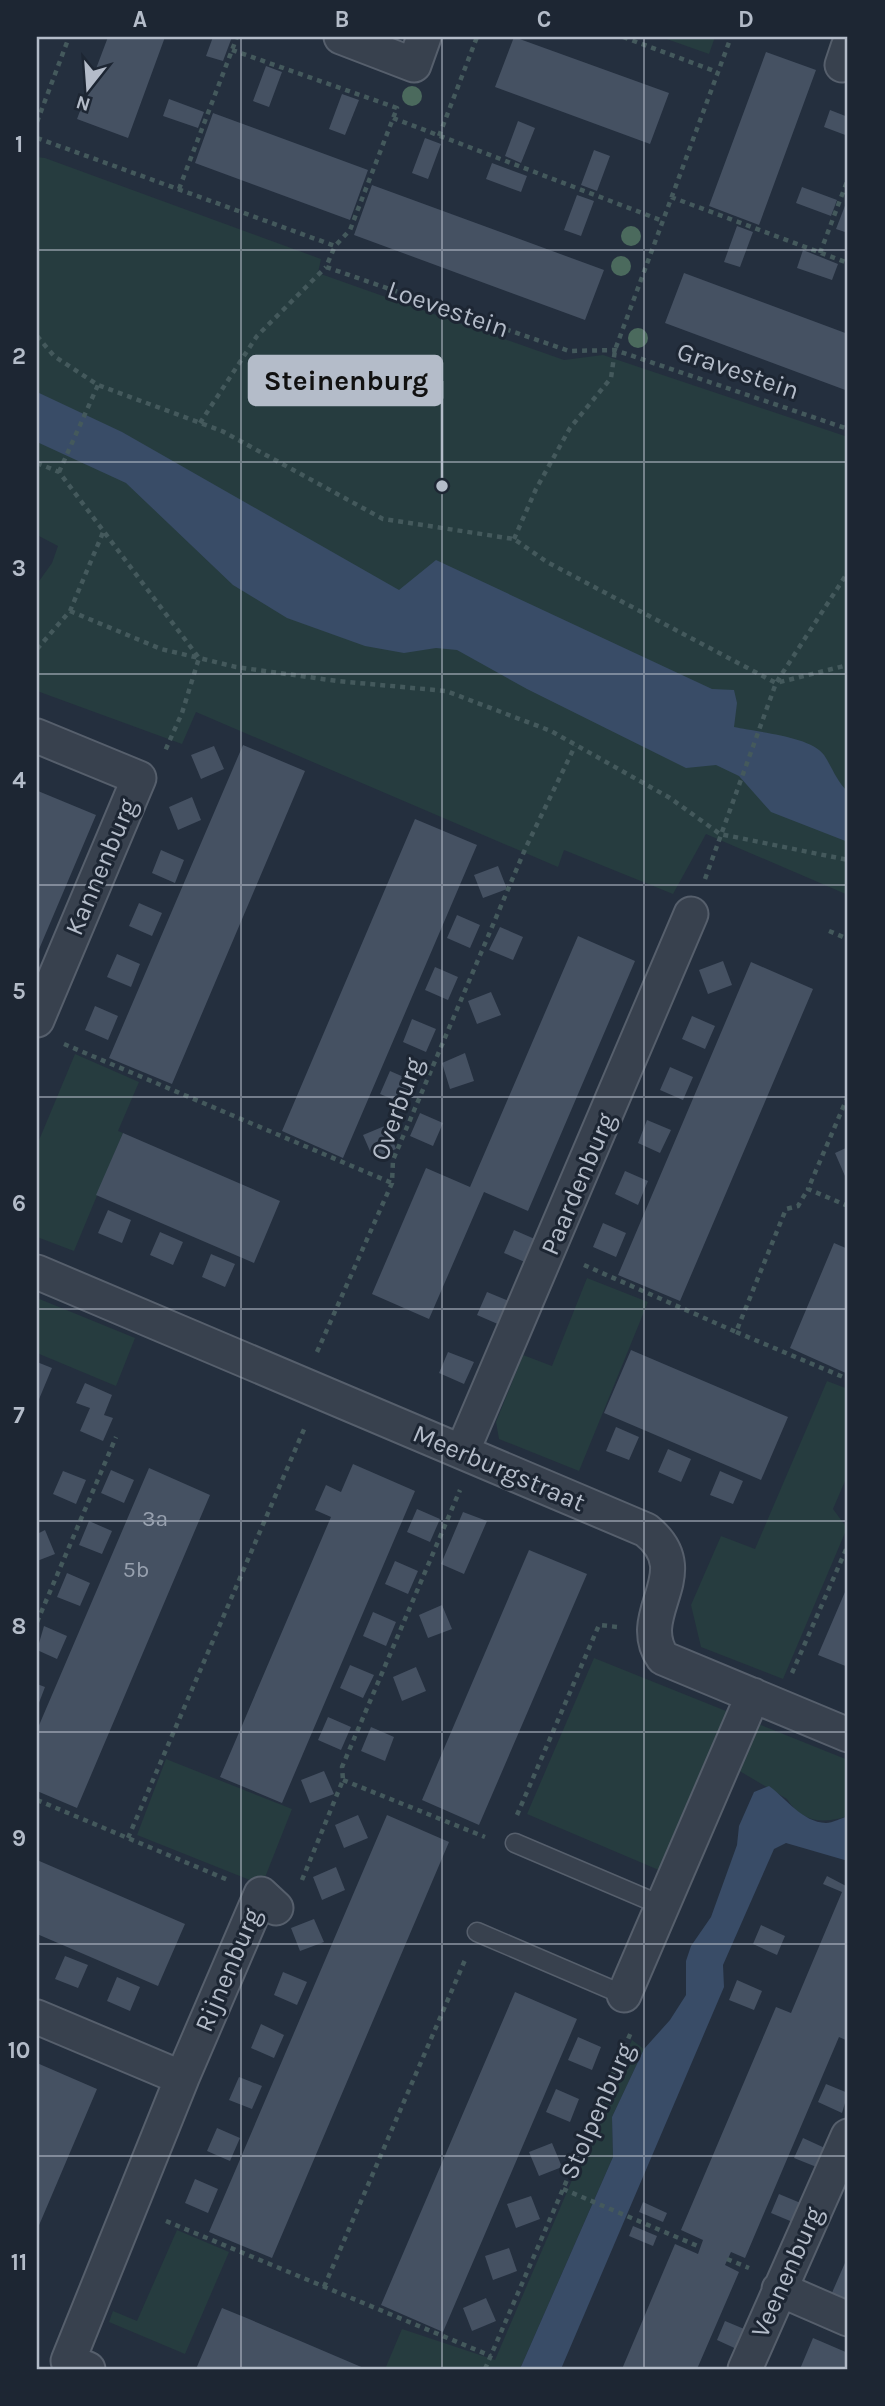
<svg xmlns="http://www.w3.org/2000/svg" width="885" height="2406" viewBox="0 0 885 2406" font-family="Karla,sans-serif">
<rect width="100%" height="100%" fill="#242f3e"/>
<path fill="#263c3f" d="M661,37h54l-6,17z
M37,157l8,1 276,101 -3,14 246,87 39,-5 245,82v458l-142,-61 -33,60 -109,-44 -6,17 -362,-155 -14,32 -145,-53v-107l15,-21 6,-17 -21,-11z
M75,1054l64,28 -21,49 5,2 -49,118 -37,-14v-92z
M587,1278l61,24 -69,169 -80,-32 -3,-17 27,-67 29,11z
M37,1298l98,40 -19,48 -79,-33z
M827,1381l21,8v85l-15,35 14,19 -64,151 -82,-32 -10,-42 30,-69 34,13z
M594,1658l254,102v56c-25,8 -46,7 -61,-17l-78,-46 -48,118 -134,-57z
M166,1759l126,50 -30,76 -125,-50z
M632,2040l12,9 -32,68 1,40 -93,212h-135l17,-40 93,31z
M177,2230l52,22 -44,102 -76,-32 4,-11 24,10z"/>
<path fill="#394c67" d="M37,392l85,40 277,158 37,-30 276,129 22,1 3,13 -3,24c22,5 77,9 90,28 9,14 12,25 24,37v50l-77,-30 -32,-36 -23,-11 -30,3 -159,-79 -70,-39 -21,-2 -32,5 -39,-7 -78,-28 -54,-33 -107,-102 -89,-41z
M769,1786c18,13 33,36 57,37 6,0 16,-5 22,-7v45l-62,-18 -12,6 -51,116 1,22 -163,382h-41l93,-212 -1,-40 32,-68 26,-29 16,-25v-34l5,-15 20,-29 26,-72 2,-19 15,-34z"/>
<path fill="#455162" d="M108,37h57l-37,101 -51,-19z
M213,37h19l-9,24 -17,-5z
M514,37l155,56 -19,51 -155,-57z
M766,52l50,18 -57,155 -50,-19z
M266,66l16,6 -13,35 -16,-6z
M342,94l17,6 -14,35 -16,-6z
M169,99l35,13 -6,16 -35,-12z
M830,110l18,7v19l-24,-9z
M213,113l155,57 -18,50 -155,-57z
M518,121l17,7 -14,35 -16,-7z
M425,138l16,6 -13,35 -16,-6z
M594,150l16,6 -13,35 -16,-6z
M492,163l35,13 -6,16 -35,-13z
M372,185l232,85 -19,50 -231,-85z
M802,187l35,13 -6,16 -35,-13z
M577,195l17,6 -13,35 -17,-6z
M848,198v35l-12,-4z
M737,226l16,6 -13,35 -16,-5z
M803,250l35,14 -6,16 -35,-12z
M684,273l164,61v57l-183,-68z
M243,745l62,26 -133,313 -63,-26z
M214,746l10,23 -23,10 -10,-24z
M38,791l58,24 -59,139v-159z
M192,797l9,23 -23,10 -9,-23z
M415,819l62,26 -134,313 -61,-27z
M161,850l23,10 -9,23 -23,-10z
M498,866l9,23 -24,9 -9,-23z
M139,903l23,10 -10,23 -23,-10z
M457,915l23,10 -10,23 -23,-10z
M500,927l23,10 -10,23 -24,-10z
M578,936l57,25 -107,250 -44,-19 -55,127 -57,-25 54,-126 44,19z
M117,954l23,10 -9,23 -24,-10z
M723,961l9,24 -24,9 -9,-24z
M751,962l62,27 -133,312 -62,-26z
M435,967l23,10 -10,23 -23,-10z
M491,992l10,23 -24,9 -9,-23z
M95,1006l23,10 -10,24 -23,-10z
M692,1016l23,10 -10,23 -23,-10z
M412,1019l24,10 -10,23 -23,-10z
M465,1053l9,28 -24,8 -8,-26z
M670,1067l23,10 -10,23 -23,-10z
M390,1071l23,10 -9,23 -24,-10z
M420,1113l23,10 -10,23 -23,-10z
M647,1120l24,10 -11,23 -22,-10z
M387,1125l9,24 -23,9 -10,-23z
M123,1133l157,68 -26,62 -158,-68z
M848,1147v28l-3,1 -10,-23z
M625,1171l23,10 -10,24 -23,-11z
M108,1210l23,10 -9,23 -24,-10z
M603,1223l23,10 -10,24 -23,-10z
M514,1230l23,10 -10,23 -23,-10z
M160,1232l23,10 -10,23 -23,-10z
M834,1243l14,6v125l-58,-26z
M211,1254l24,10 -10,23 -23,-10z
M487,1292l24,10 -11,23 -23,-10z
M631,1350l157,67 -27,63 -157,-67z
M448,1352l26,10 -10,22 -25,-11z
M37,1362l15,6 -15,36z
M85,1383l27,12 -8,20 9,3 -10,23 -23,-10 10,-23 -14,-5z
M616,1427l23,10 -10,23 -23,-9z
M668,1449l23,10 -10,23 -23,-10z
M353,1464l62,27 -133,312 -62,-26 111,-260 -16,-7 11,-25 15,7z
M149,1468l61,27 -133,313 -40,-17v-61z
M111,1470l23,10 -10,23 -23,-10z
M63,1471l23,9 -10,24 -23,-10z
M720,1471l23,10 -10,23 -23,-9z
M417,1509l23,10 -10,23 -23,-10z
M463,1512l24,9 -23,53 -23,-10z
M89,1521l23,10 -10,23 -23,-9z
M45,1530l10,24 -18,7v-27z
M529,1550l58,24 -108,251 -57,-25z
M395,1561l23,10 -10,23 -23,-10z
M67,1573l23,10 -10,23 -23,-9z
M848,1585v82l-30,-12z
M442,1605l10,24 -24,9 -9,-23z
M373,1612l23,10 -10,24 -23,-10z
M44,1626l23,10 -10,23 -20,-9z
M350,1665l24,10 -11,23 -23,-10z
M416,1667l10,24 -24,10 -9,-24z
M37,1684l8,3 -8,21z
M328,1717l23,10 -10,23 -23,-10z
M371,1727l23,10 -9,24 -24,-10z
M324,1771l10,23 -24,9 -9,-23z
M358,1815l10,23 -24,10 -9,-23z
M387,1815l62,27 -177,416 -63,-26z
M37,1860l148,64 -27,62 -121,-52z
M336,1867l9,23 -23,10 -9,-23z
M827,1876l21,11v154l-9,-4 -94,221 -14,-6 -6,13 14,7 -42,97h-75l53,-125 23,10 5,-14 -22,-10 95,-223 15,6 51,-121 -19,-8z
M314,1919l10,23 -24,9 -9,-23z
M761,1925l24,11 -8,19 -24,-11z
M65,1956l23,9 -10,23 -23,-9z
M283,1972l24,10 -10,23 -23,-10z
M117,1977l23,10 -10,24 -23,-10z
M737,1980l25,11 -8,19 -25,-10z
M515,1992l62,27 -134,313 -62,-27z
M261,2024l23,11 -10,23 -23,-10z
M578,2037l23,10 -9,23 -24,-10z
M37,2063l60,26 -60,141z
M239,2077l23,9 -10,23 -23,-9z
M826,2084l22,9 -6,20 -24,-11z
M556,2089l23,10 -9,23 -24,-10z
M217,2128l23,10 -10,23 -23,-10z
M803,2138l24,11 -8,19 -25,-10z
M552,2143l10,24 -23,9 -10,-24z
M195,2179l23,10 -10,24 -23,-10z
M779,2194l24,10 -8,19 -24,-10z
M531,2196l9,23 -24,9 -9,-24z
M643,2202l24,11 -4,9 -24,-10z
M633,2226l24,10 -4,10 -24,-10z
M509,2248l8,23 -24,9 -8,-24z
M848,2256v47l-17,-8z
M486,2298l10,23 -24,10 -9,-23z
M222,2308l27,11 117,50h-170z
M725,2321l24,10 -8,20 -24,-11z
M813,2338l35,15v16h-48z"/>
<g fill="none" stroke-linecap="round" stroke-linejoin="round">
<g stroke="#565f6c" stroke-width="21">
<path id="service" d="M515,1843l148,63
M477,1932l147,63"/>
</g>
<g stroke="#565f6c" stroke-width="37">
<path id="minor" d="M341,37l73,28 10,-28
M842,65l6,-18
M37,736l102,42 -102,242
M37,1272l609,258c54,43 -14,83 17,128l185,77
M462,1452l229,-538
M624,1995l129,-300
M37,2017l145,61
M779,2289l69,30
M88,2369l-20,-8 114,-283 79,-184 15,14
M745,2369l103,-233"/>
</g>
<path stroke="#44595c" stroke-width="4.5" stroke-dasharray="5 5" stroke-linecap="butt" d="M623,37l94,35
M232,50l165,58 -47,122 -15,16
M393,118l270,103
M37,122l32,-85
M439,136l38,-99
M37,138l298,108 -9,21 243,84 46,-1 233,79
M179,189l58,-152
M671,197l177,66
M820,253l28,-74
M37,336l17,20 44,29 124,46 161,88 131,20 33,23 229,121 72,-18
M200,423l57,-87 69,-69
M37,463l22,9 140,186 37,9 101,14 109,10 105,40 119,67 50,36 128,26
M59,472l39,-87
M514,539l22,-50 34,-61 41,-50 4,-28 116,-313
M70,611l91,38 38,9 -17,55 -17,38
M37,649l33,-38 34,-81
M705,879l71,-196 72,-111
M829,931l19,8
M64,1044l328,139
M848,1096l-40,93 40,17
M584,1265l152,67 50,-123 12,-3 10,-17
M736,1332l112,47
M317,1352l75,-169 1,-23 133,-313 49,-101
M37,1622l79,-185
M792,1673l56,-128
M343,1780l142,57
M37,1800l191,80
M517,1815l82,-190 19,2
M128,1838l177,-411
M302,1880l41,-100 -1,-13 118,-277
M563,2189l137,58
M166,2221l325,135
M727,2259l22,9
M324,2287l141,-327
M485,2369l147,-339"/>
<use href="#service" stroke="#38414e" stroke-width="18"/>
<use href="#minor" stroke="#38414e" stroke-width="33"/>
</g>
<g fill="#4b6a5d">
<circle cx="412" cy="96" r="10"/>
<circle cx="631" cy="236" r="10"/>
<circle cx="621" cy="266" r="10"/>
<circle cx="638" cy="338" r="10"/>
</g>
<path fill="none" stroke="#b4bcc9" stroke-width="2" stroke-opacity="0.55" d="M241,37v2332M442,37v2332M644,37v2332M37,250h811M37,462h811M37,674h811M37,885h811M37,1097h811M37,1309h811M37,1521h811M37,1732h811M37,1944h811M37,2156h811"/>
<g text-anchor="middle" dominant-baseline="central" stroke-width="6" stroke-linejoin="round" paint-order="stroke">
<g font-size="23" fill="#98a1af">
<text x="155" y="1518">3a</text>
<text x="136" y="1569">5b</text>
</g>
<g font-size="26" fill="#b4bcc9" stroke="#1d2633">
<text transform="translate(448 309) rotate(19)">Loevestein</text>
<text transform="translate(738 371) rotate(19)">Gravestein</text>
<text transform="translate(101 867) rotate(-67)">Kannenburg</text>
<text transform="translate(397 1109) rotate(-70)">Overburg</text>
<text transform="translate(578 1184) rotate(-67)">Paardenburg</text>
<text transform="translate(499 1468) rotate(23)">Meerburgstraat</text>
<text transform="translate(228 1970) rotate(-67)">Rijnenburg</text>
<text transform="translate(597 2111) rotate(-66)">Stolpenburg</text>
<text transform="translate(787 2272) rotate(-66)">Veenenburg</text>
</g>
</g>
<path fill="none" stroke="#b4bcc9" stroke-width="2.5" d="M442 486L442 381"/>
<circle fill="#b4bcc9" stroke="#1d2633" stroke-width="2.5" cx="442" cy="486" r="7"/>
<rect fill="#b4bcc9" stroke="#b4bcc9" stroke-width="2.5" x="249" y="356" width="193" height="49" rx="7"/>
<g font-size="28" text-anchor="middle" font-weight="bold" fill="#111">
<text x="346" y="390">Steinenburg</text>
</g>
<rect width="885" height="2406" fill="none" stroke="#1d2633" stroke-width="77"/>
<g transform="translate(88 88) rotate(197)" stroke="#1d2633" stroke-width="5" paint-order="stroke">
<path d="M0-5L12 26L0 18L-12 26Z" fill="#b4bcc9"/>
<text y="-10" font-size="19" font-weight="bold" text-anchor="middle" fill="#b4bcc9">N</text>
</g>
<rect x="38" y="38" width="808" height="2330" fill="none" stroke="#b4bcc9" stroke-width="2.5"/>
<g font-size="23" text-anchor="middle" font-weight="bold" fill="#b4bcc9">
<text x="140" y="27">A</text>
<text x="342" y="27">B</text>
<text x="544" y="27">C</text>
<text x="746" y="27">D</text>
<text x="19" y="152">1</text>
<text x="19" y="364">2</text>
<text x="19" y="576">3</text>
<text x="19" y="788">4</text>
<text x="19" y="999">5</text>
<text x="19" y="1211">6</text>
<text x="19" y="1423">7</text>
<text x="19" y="1634">8</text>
<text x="19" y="1846">9</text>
<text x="19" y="2058">10</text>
<text x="19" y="2270">11</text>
</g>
</svg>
